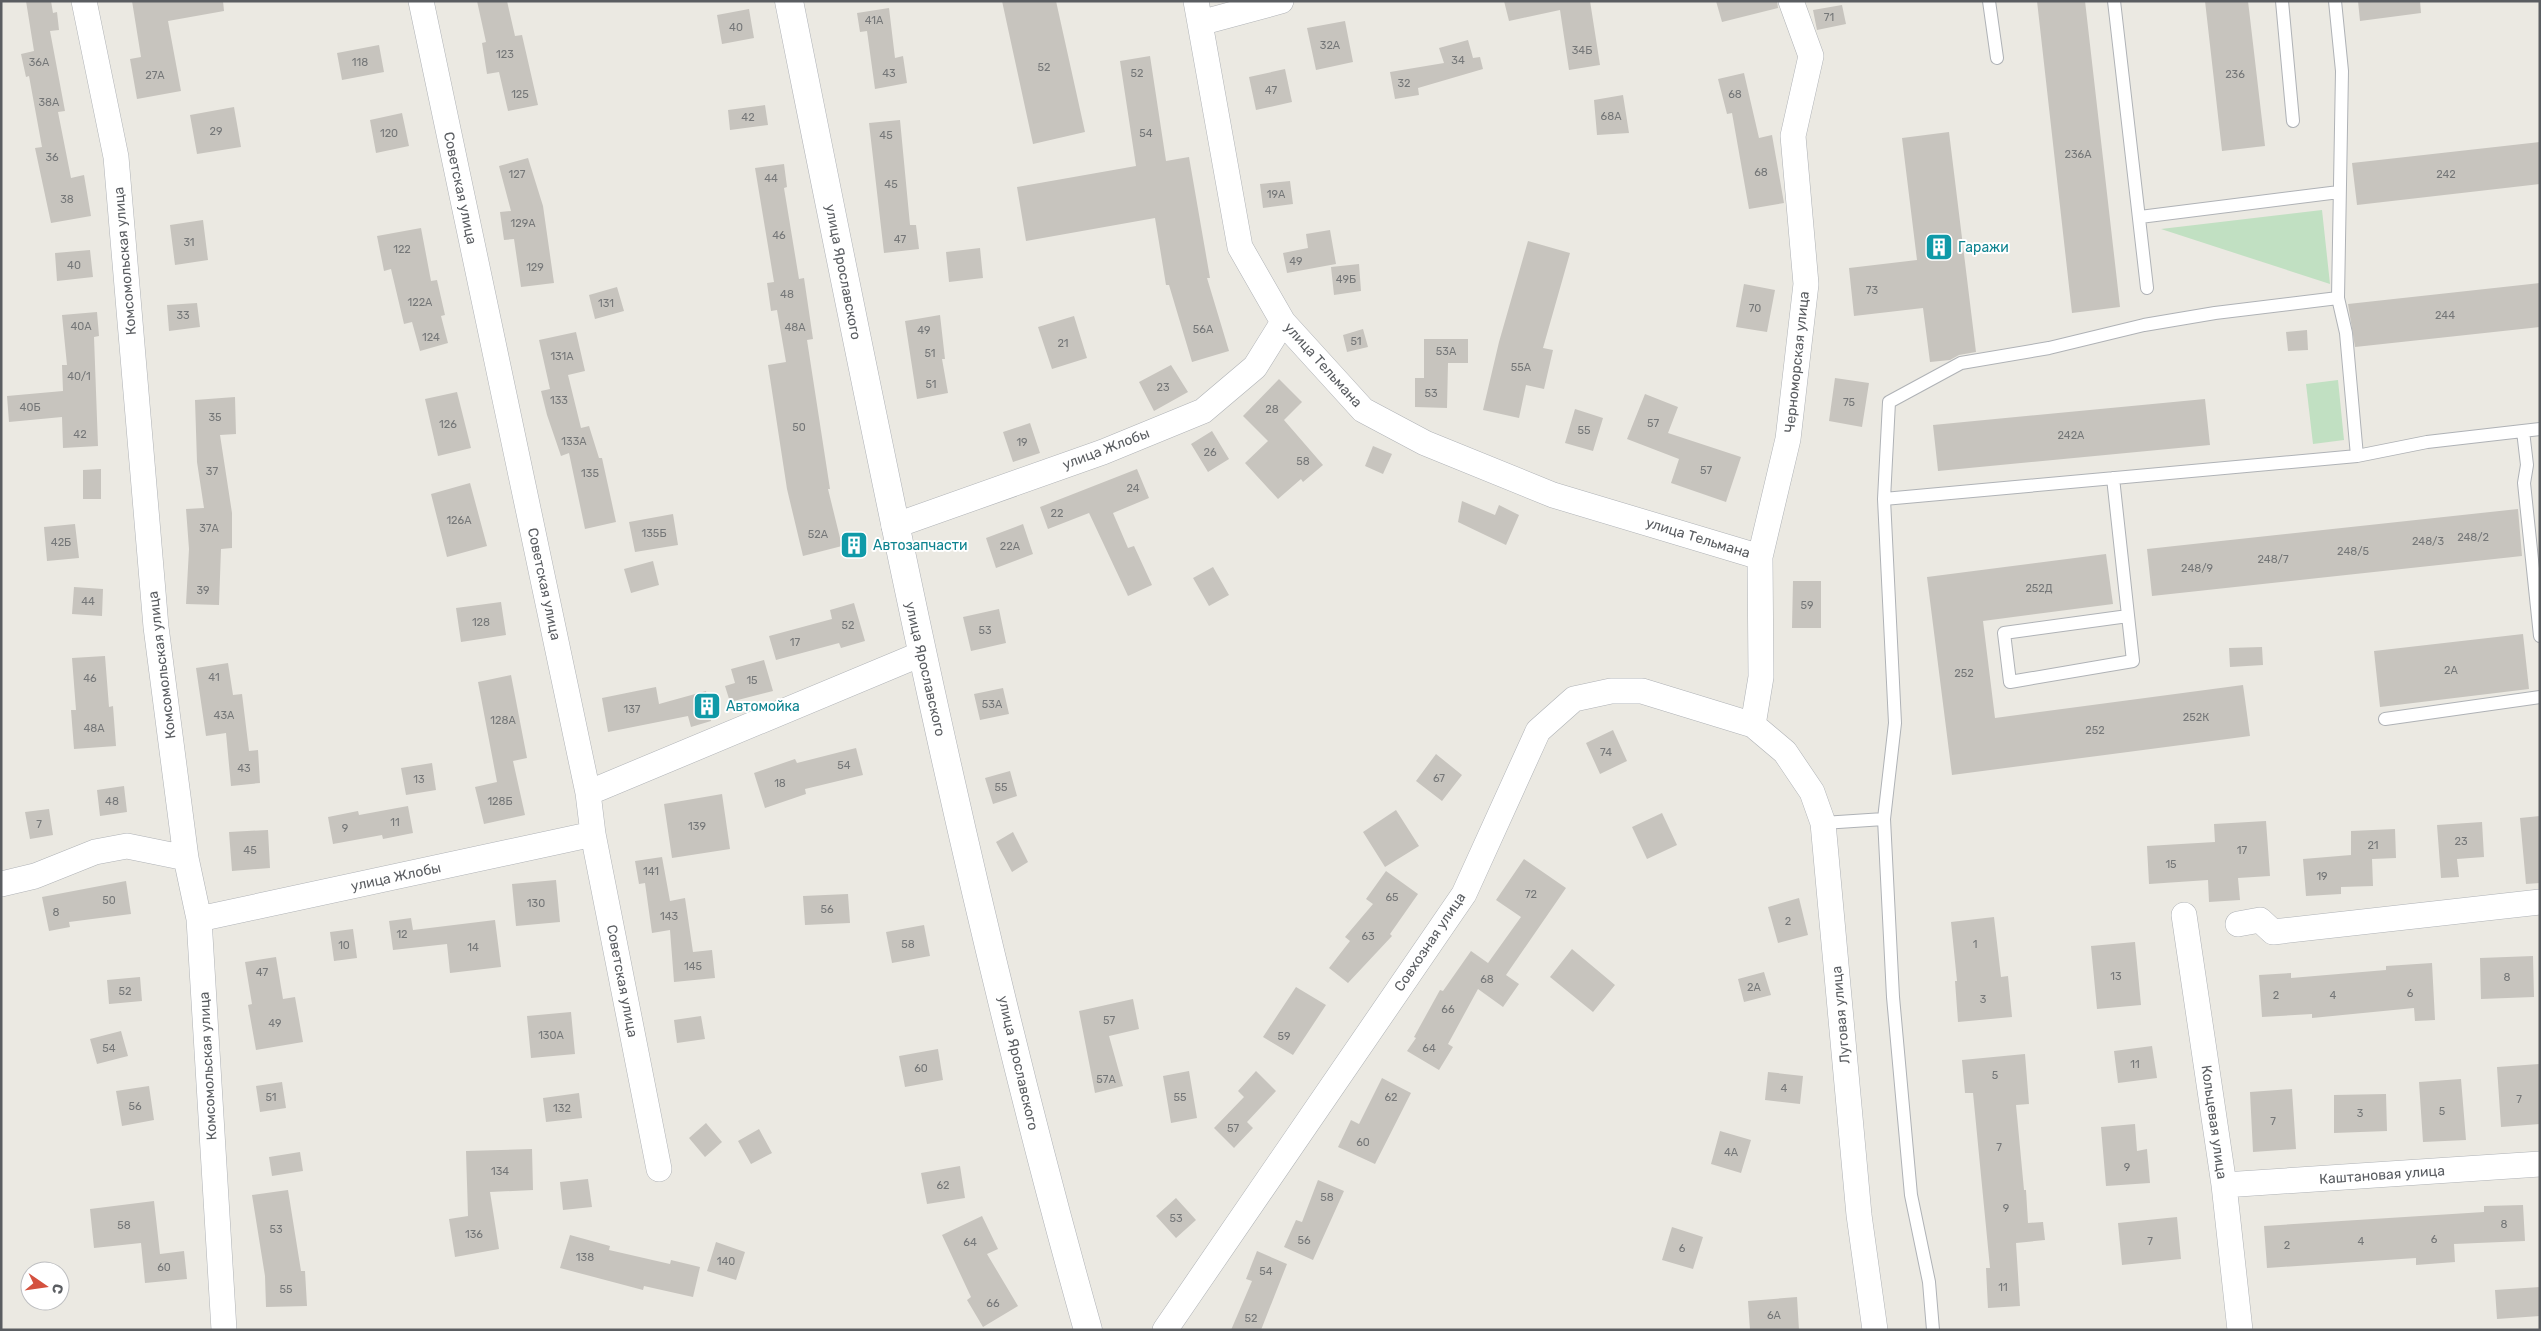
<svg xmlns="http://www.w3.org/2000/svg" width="2541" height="1331" viewBox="0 0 2541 1331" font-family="Rubik,sans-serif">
<rect width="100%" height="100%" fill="#ebe9e2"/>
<path fill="#c1e0c2" d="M2322,210l8,74 -169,-55z
M2338,380l6,60 -31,4 -7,-60z"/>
<path fill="#c7c4be" d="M26,1h25l2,12 4,-1 2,18 -9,1 15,80 -7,1 13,66 13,-3 7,41 -40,7 -16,-75 7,-1 -13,-71 -3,1 -5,-23 13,-3z
M132,1h91l1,10 -56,10 13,70 -44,8 -7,-40 11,-2z
M477,1h30l8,35 7,-1 16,70 -30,6 -9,-39 -12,2 -5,-31 4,-1z
M1002,1h54l29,131 -52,12z
M1504,1h86l10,64 -31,5 -9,-60 -51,11z
M1716,1h61l1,7 -56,14z
M2037,1h48l35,306 -48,6z
M2205,1h43l17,145 -43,5z
M2358,1h62l1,12 -61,8z
M1842,5l4,19 -29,6 -4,-20z
M889,8l6,50 8,-2 4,27 -32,6 -8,-58 -7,1 -3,-19z
M749,9l5,29 -32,6 -5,-29z
M1345,21l8,41 -37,8 -9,-42z
M1468,40l5,18 7,-1 3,12 -65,19 1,7 -24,4 -5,-27 54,-9 -5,-15z
M379,45l5,27 -42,8 -5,-27z
M1150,56l16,105 23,-4 21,121h-3l22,73 -37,11 -23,-77h-3l-11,-67 -129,23 -9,-54 119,-21 -16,-105z
M1285,69l7,33 -36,8 -7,-33z
M1744,73l15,65 13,-3 12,68 -35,6 -17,-96 -5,1 -9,-35z
M1623,95l6,38 -32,2 -3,-35z
M765,105l3,20 -38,5 -2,-20z
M234,107l7,40 -44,7 -7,-39z
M402,113l7,33 -33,7 -6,-33z
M900,120l10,105h6l3,24 -35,4 -15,-130z
M1949,132l27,220 -17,3 -9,5 -20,2 -7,-54 -69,8 -5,-48 68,-8 -15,-122z
M2540,142v42l-183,21 -5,-42z
M528,158l15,48 11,77 -33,4 -7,-48 -10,1 -4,-28 11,-1 -12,-45z
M784,164l3,23 -3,1 15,91 5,-1 9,61 -6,1 23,149h-2l14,57 -39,10 -16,-67 -19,-124 18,-3 -9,-52 -6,1 -4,-28 7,-1 -19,-114z
M1290,181l3,23 -30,4 -3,-24z
M203,220l5,40 -33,5 -5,-40z
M421,228l10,53 6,-1 8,35 -4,1 7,27 -28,8 -8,-29 -8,2 -13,-55 -7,2 -7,-35z
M1330,230l6,34 -49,9 -4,-20 25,-5 -2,-14z
M1528,241l42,12 -27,95 10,2 -9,39 -18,-4 -7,33 -36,-8 16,-68z
M980,248l3,30 -34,4 -3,-30z
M90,250l3,27 -36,4 -2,-28z
M1359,264l2,27 -27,4 -3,-28z
M2540,283v44l-185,20 -7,-43z
M1744,284l31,6 -8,42 -31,-5z
M617,287l7,24 -29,8 -6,-24z
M197,303l3,24 -31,4 -2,-26z
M97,312l2,24 -5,1 4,109 -35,2 -1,-31 -53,5 -2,-26 56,-5 -1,-26h5l-5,-50z
M940,315l5,44h-3l6,34 -31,6 -12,-78z
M1074,316l13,42 -35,11 -14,-42z
M1363,329l5,18 -21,5 -4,-17z
M2307,330l1,20 -20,1 -2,-19z
M576,332l9,39 -17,4 13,53 8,-2 10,32h3l14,64 -31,7 -16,-76 -8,3 -14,-41 -6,-24 9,-2 -11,-49z
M1424,339h44v24h-20l-1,45 -32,-1v-29h9z
M1171,365l17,27 -34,19 -15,-29z
M1835,378l34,5 -7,44 -33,-6z
M1279,379l23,23 -18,18 39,45 -20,17 -2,-3 -23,20 -33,-36 23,-22 -25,-25z
M457,392l14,56 -33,8 -13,-57z
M1645,394l33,13 -10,26 73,24 -15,45 -55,-19 8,-24 -52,-20z
M235,397l1,37 -16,1 12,78v35l-11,1 -2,56 -33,-1 3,-55 -3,-40 18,-1 -7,-46 -2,-62z
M2205,399l5,46 -272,26 -5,-46z
M1575,409l28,9 -10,33 -28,-8z
M1030,423l10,30 -27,9 -10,-30z
M1212,431l17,28 -21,13 -17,-28z
M1373,446l19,8 -9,20 -18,-8z
M101,469v30h-18v-29z
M1137,469l12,29 -36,15 15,35 6,-2 18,39 -24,11 -39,-83 -41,16 -8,-22z
M470,483l17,63 -40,11 -16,-63z
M1462,501l33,14 4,-10 20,10 -13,30 -48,-23z
M2518,509l4,47 -370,40 -5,-47z
M673,514l5,31 -43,7 -6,-30z
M75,524l4,34 -32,3 -3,-34z
M1023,524l10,30 -37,14 -10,-30z
M2106,554l7,50 -130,17 12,97 248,-33 7,51 -298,39 -25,-198z
M653,561l6,24 -28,8 -7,-24z
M1213,567l16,28 -20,11 -16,-28z
M1793,581h28v47h-29z
M74,587l29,2 -1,27 -30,-2z
M501,602l5,33 -45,7 -5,-34z
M854,603l11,38 -24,7 -2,-5 -63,17 -7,-24 63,-17 -2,-9z
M999,609l7,34 -35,8 -8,-34z
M2523,634l6,55 -149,18 -6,-56z
M2262,647l1,18 -33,2 -1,-19z
M105,656l4,51 4,-1 3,40 -42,3 -3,-39h5l-4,-52z
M764,660l9,31 -43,11 -5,-16 10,-3 -4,-14z
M228,663l5,32 9,-1 7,57 9,-1 2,33 -29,3 -5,-53 -20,3 -10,-68z
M511,675l16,83 -14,3 12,54 -41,9 -9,-37 22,-5 -19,-100z
M656,687l3,17 47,-13 5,30 -20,6 -3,-11 -80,16 -6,-34z
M1003,688l6,26 -29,6 -6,-26z
M1613,730l14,31 -27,13 -14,-31z
M856,748l7,27 -58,14 1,5 -41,14 -11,-35 41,-14 2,4z
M1436,754l26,21 -20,26 -26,-20z
M432,763l4,27 -30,5 -5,-27z
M1010,771l7,25 -24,8 -8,-26z
M124,786l3,26 -27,4 -3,-26z
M722,794l8,55 -58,9 -8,-54z
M408,806l5,27 -30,6 -1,-4 -49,9 -5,-27 30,-6 1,4z
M49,809l4,26 -23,4 -5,-27z
M1396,810l23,36 -34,21 -22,-35z
M1662,813l15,32 -30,14 -15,-32z
M2540,816v67l-14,1 -6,-66z
M2266,821l4,55 -32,2 2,22 -31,2 -1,-22 -59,4 -2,-38 68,-4 -1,-18z
M2482,822l2,35 -27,2 2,18 -18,1 -4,-53z
M2395,829l1,29 -24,1 1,27 -32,1v7l-35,2 -3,-37 48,-4v-24z
M268,830l2,38 -38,3 -3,-39z
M1013,832l15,30 -16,10 -16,-30z
M662,857l8,44 15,-3 8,54 19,-2 3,28 -41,4 -4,-52 -18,3 -7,-50 -6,1 -4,-23z
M1524,859l42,29 -60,87 13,9 -16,23 -25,-18 -30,55 5,3 -14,23 -32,-19 9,-13 -2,-1 26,-47 3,1 28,-40 17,12 33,-46 -25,-17z
M1386,871l32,23 -28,40 2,2 -44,47 -19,-15 21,-27 -5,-4 28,-33 -7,-5z
M556,880l4,42 -44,4 -4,-42z
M126,881l5,33 -62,8 1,5 -21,4 -7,-34z
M848,894l2,29 -45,2 -2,-29z
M1799,898l9,37 -30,8 -10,-36z
M1994,917l7,60 7,-1 4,41 -54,5 -3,-41h2l-6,-59z
M411,918l2,12 82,-10 6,47 -51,6 -3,-29 -54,6 -4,-29z
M924,925l6,31 -38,7 -6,-31z
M353,929l4,29 -23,3 -4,-29z
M2135,942l6,63 -44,4 -6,-63z
M1572,949l43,36 -22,27 -43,-35z
M2533,956l1,41 -53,2 -1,-41z
M276,957l7,42 12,-2 8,45 -47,8 -8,-45 4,-1 -7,-42z
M2432,963l3,57 -20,1 -1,-13 -102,10v-4l-50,3 -3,-42 32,-2v5l95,-8v-4z
M1764,972l7,23 -27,7 -6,-23z
M140,977l2,24 -33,3 -2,-24z
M1296,987l30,18 -33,50 -30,-18z
M1133,999l6,30 -30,7 14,50 -28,7 -16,-82z
M571,1012l4,42 -44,4 -4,-42z
M701,1016l4,23 -28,4 -3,-23z
M121,1031l7,25 -31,8 -7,-25z
M2152,1046l5,32 -39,5 -4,-32z
M938,1049l5,31 -38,7 -6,-31z
M2025,1054l4,50 -13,1 8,85h2l2,33 15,-1 2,18 -29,3 4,63 -32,2 -2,-40h4l-17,-175h-8l-3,-33z
M2539,1064l1,60 -39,3 -4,-60z
M1189,1071l8,47 -26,5 -8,-47z
M1256,1071l20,20 -29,31 6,6 -19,20 -20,-20 30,-31 -6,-6z
M1768,1072l35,4 -3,28 -35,-4z
M1382,1078l29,15 -36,71 -37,-17 13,-27 8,4z
M2461,1079l5,61 -43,2 -4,-60z
M282,1082l4,26 -26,4 -4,-26z
M149,1086l5,34 -32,6 -6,-35z
M2292,1089l4,60 -43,3 -3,-60z
M579,1093l3,25 -36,4 -3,-24z
M2386,1094l1,37 -53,2v-38z
M706,1123l16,19 -17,15 -16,-19z
M2135,1124l2,27 10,-2 3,34 -44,3 -5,-59z
M759,1129l13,24 -21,11 -13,-23z
M1720,1131l31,9 -10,33 -30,-9z
M532,1149l1,41 -43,2 9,57 -44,8 -6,-38 19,-3 -2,-65z
M300,1152l3,19 -31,5 -3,-19z
M960,1166l5,32 -38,6 -6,-31z
M588,1179l4,28 -29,3 -3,-28z
M1318,1180l26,11 -31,69 -29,-13 12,-27 6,2z
M288,1190l13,81h4l2,35 -41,1 -1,-31 -13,-81z
M1176,1198l20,22 -20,18 -20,-22z
M154,1201l6,53 24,-3 3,28 -42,4 -4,-40 -47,5 -4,-39z
M2523,1205l2,36 -71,3 1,18 -39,3v-7l-149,10 -3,-42 220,-14v-6z
M982,1216l16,33 -11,5 31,52 -35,21 -16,-27 4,-3 -29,-62z
M2177,1217l4,42 -59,6 -4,-42z
M1672,1227l31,10 -10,32 -31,-9z
M570,1235l40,11 -1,4 61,14 1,-4 29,7 -7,30 -49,-11 -1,4 -83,-22z
M716,1242l29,10 -9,28 -29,-9z
M1257,1251l30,13 -26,66h-30l21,-49 -6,-2z
M2540,1287v29l-43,3 -2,-29z
M1797,1297l2,33h-49l-2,-29z"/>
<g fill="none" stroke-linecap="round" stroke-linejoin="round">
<g stroke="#afb2b6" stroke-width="14">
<path id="lane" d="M1989,1l8,57
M2114,1l33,287
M2282,1l11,120
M2335,1l7,70 -4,227 8,35 11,123
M2140,217l199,-25
M2523,431l4,34 -3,18 16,153
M2113,478l20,183 -123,21 -6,-49 124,-17
M1884,499l473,-43 70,-14 113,-13
M2385,719l155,-22
M1823,823l61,-4
M1933,1330l-4,-48 -18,-87 -18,-198 -9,-178 11,-96 -11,-224 5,-97 72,-39 88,-15 95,-23 71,-12 123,-15"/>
</g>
<g stroke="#afb2b6" stroke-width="26">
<path id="street" d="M84,1l32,156 40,470 30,231 13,61 25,411
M421,1l167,792 5,41 66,335
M1196,1l44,246 43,75 80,88 62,33 128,52 207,62
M1200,23l81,-22
M894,526l209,-74 100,-41 52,-44 28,-45
M1753,725l8,-48 -1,-120 28,-118 18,-155 -13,-148 18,-80 -20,-55
M588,793l333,-139
M1,884l34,-8 60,-24 32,-6 59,12
M2184,915l40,270 16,145
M199,919l394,-85
M2238,924l22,-4 13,12 267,-30
M2224,1185l316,-21
M1165,1330l299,-436 74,-163 36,-32 37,-8h31l111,34 32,27 27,40 11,31 36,392 16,115"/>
</g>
<g stroke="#aeb1b6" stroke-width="29">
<path id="secondary" d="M789,1c89,445 176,892 299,1329"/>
</g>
<use href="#lane" stroke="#fff" stroke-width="12"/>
<use href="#street" stroke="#fff" stroke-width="25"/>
<use href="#secondary" stroke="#fff" stroke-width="28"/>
</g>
<defs>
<g id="building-square" transform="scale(1.4375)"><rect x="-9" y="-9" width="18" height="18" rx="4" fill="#0f9aa8" stroke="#fff"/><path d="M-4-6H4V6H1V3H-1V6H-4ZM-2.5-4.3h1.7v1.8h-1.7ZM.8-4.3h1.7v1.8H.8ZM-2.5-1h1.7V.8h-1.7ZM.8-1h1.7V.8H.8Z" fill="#fff"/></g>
</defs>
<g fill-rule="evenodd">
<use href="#building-square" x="1939" y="247"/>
<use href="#building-square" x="854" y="545"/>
<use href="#building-square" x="707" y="706"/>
</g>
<g text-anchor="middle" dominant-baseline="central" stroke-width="4" stroke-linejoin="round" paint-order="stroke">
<g font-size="11" fill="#757778">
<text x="1829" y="17">71</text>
<text x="874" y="20">41А</text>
<text x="736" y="27">40</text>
<text x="1330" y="45">32А</text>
<text x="1582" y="50">34Б</text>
<text x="505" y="54">123</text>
<text x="1458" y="60">34</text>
<text x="39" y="62">36А</text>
<text x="360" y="62">118</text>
<text x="1044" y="67">52</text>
<text x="889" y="73">43</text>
<text x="1137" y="73">52</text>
<text x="2235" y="74">236</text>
<text x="155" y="75">27А</text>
<text x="1404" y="83">32</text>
<text x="1271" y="90">47</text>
<text x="520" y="94">125</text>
<text x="1735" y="94">68</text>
<text x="49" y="102">38А</text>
<text x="1611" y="116">68А</text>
<text x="748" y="117">42</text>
<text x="216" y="131">29</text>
<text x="389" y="133">120</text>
<text x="1146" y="133">54</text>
<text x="886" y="135">45</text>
<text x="2078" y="154">236А</text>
<text x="52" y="157">36</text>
<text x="1761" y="172">68</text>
<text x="517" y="174">127</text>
<text x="2446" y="174">242</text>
<text x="771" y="178">44</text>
<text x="891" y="184">45</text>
<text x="1276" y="194">19А</text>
<text x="67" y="199">38</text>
<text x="523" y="223">129А</text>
<text x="779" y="235">46</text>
<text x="900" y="239">47</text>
<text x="189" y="242">31</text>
<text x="402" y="249">122</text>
<text x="1296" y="261">49</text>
<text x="74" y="265">40</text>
<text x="535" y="267">129</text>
<text x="1346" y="279">49Б</text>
<text x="1872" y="290">73</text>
<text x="787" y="294">48</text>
<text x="420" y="302">122А</text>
<text x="606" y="303">131</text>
<text x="1755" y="308">70</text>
<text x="183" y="315">33</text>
<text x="2445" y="315">244</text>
<text x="81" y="326">40А</text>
<text x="795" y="327">48А</text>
<text x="1203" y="329">56А</text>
<text x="924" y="330">49</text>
<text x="431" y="337">124</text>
<text x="1356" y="341">51</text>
<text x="1063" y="343">21</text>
<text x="1446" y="351">53А</text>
<text x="930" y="353">51</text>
<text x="562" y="356">131А</text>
<text x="1521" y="367">55А</text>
<text x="79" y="376">40/1</text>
<text x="931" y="384">51</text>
<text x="1163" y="387">23</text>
<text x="1431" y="393">53</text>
<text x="559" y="400">133</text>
<text x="1849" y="402">75</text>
<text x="30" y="407">40Б</text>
<text x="1272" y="409">28</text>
<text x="215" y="417">35</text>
<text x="1653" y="423">57</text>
<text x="448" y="424">126</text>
<text x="799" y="427">50</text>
<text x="1584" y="430">55</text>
<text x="80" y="434">42</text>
<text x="2071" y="435">242А</text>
<text x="574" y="441">133А</text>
<text x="1022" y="442">19</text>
<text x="1210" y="452">26</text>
<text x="1303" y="461">58</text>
<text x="1706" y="470">57</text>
<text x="212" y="471">37</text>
<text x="590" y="473">135</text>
<text x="1133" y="488">24</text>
<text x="1057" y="513">22</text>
<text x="459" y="520">126А</text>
<text x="209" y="528">37А</text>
<text x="654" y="533">135Б</text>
<text x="818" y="534">52А</text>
<text x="2473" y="537">248/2</text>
<text x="2428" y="541">248/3</text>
<text x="61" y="542">42Б</text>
<text x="1010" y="546">22А</text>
<text x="2353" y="551">248/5</text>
<text x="2273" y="559">248/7</text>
<text x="2197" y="568">248/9</text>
<text x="2039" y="588">252Д</text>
<text x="203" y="590">39</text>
<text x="88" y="601">44</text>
<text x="1807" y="605">59</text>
<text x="481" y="622">128</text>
<text x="848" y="625">52</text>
<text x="985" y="630">53</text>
<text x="795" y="642">17</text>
<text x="2451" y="670">2А</text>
<text x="1964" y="673">252</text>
<text x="214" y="677">41</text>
<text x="90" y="678">46</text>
<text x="752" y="680">15</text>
<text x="992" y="704">53А</text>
<text x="632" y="709">137</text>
<text x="224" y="715">43А</text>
<text x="2196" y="717">252К</text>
<text x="503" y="720">128А</text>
<text x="94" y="728">48А</text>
<text x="2095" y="730">252</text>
<text x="1606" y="752">74</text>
<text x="844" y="765">54</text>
<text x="244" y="768">43</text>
<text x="1439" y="778">67</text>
<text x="419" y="779">13</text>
<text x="780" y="783">18</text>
<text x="1001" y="787">55</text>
<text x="112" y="801">48</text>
<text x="500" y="801">128Б</text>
<text x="395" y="822">11</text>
<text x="39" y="824">7</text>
<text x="697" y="826">139</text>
<text x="345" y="828">9</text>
<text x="2461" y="841">23</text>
<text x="2373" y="845">21</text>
<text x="250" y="850">45</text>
<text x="2242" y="850">17</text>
<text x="2171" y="864">15</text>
<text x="651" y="871">141</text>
<text x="2322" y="876">19</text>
<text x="1531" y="894">72</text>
<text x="1392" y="897">65</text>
<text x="109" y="900">50</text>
<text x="536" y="903">130</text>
<text x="827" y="909">56</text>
<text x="56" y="912">8</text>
<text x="669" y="916">143</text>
<text x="1788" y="921">2</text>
<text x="402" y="934">12</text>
<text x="1368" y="936">63</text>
<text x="908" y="944">58</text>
<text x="1975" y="944">1</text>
<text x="344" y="945">10</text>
<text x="473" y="947">14</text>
<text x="693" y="966">145</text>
<text x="262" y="972">47</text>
<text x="2116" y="976">13</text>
<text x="2507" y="977">8</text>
<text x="1487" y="979">68</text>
<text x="1754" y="987">2А</text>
<text x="125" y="991">52</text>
<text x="2410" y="993">6</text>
<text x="2276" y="995">2</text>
<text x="2333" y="995">4</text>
<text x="1983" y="999">3</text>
<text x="1448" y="1009">66</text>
<text x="1109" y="1020">57</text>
<text x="275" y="1023">49</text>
<text x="551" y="1035">130А</text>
<text x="1284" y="1036">59</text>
<text x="109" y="1048">54</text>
<text x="1429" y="1048">64</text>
<text x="2135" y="1064">11</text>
<text x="921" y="1068">60</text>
<text x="1995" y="1075">5</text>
<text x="1106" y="1079">57А</text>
<text x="1784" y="1088">4</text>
<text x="271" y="1097">51</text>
<text x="1180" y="1097">55</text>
<text x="1391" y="1097">62</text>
<text x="2519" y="1099">7</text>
<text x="135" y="1106">56</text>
<text x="562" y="1108">132</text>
<text x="2442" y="1111">5</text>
<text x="2360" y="1113">3</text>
<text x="2273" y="1121">7</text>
<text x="1233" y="1128">57</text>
<text x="1363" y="1142">60</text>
<text x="1999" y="1147">7</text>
<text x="1731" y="1152">4А</text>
<text x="2127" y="1167">9</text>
<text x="500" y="1171">134</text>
<text x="943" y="1185">62</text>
<text x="1327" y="1197">58</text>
<text x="2006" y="1208">9</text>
<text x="1176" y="1218">53</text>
<text x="2504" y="1224">8</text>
<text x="124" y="1225">58</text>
<text x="276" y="1229">53</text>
<text x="474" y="1234">136</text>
<text x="2434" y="1239">6</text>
<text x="1304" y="1240">56</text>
<text x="2150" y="1241">7</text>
<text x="2361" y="1241">4</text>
<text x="970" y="1242">64</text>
<text x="2287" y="1245">2</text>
<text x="1682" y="1248">6</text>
<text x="585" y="1257">138</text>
<text x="726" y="1261">140</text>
<text x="164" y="1267">60</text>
<text x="1266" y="1271">54</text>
<text x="2003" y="1287">11</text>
<text x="286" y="1289">55</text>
<text x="993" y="1303">66</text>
<text x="1774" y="1315">6А</text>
<text x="1251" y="1318">52</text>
</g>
<g font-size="14" fill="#5a5d61" stroke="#fff">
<text transform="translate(460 188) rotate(78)">Советская улица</text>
<text transform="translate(125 261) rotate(-95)">Комсомольская улица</text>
<text transform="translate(843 272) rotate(79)">улица Ярославского</text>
<text transform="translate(1797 362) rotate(-84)">Черноморская улица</text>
<text transform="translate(1323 365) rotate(48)">улица Тельмана</text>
<text transform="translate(1106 449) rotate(-21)">улица Жлобы</text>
<text transform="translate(1698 538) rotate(17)">улица Тельмана</text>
<text transform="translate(544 584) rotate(78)">Советская улица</text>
<text transform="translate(162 665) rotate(-97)">Комсомольская улица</text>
<text transform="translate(925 669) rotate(77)">улица Ярославского</text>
<text transform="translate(396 877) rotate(-12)">улица Жлобы</text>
<text transform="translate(1430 942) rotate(-56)">Совхозная улица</text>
<text transform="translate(622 981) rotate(79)">Советская улица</text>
<text transform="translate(1841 1015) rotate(-95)">Луговая улица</text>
<text transform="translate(1018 1063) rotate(77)">улица Ярославского</text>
<text transform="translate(208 1066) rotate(-93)">Комсомольская улица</text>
<text transform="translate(2214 1122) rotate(82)">Кольцевая улица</text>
<text transform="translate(2382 1175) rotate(-4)">Каштановая улица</text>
</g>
<g font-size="14" fill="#0d838f" stroke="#fff" text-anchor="start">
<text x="1958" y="247">Гаражи</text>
<text x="873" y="545">Автозапчасти</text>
<text x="726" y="706">Автомойка</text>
</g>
</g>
<rect width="2541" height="1331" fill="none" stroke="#5a5d61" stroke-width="5"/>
<g transform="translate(45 1286) rotate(103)"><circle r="24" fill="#ffffff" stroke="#bdbec0"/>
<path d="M0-4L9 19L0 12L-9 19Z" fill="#d4513f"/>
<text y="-8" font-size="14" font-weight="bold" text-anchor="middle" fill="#5a5d61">С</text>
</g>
</svg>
